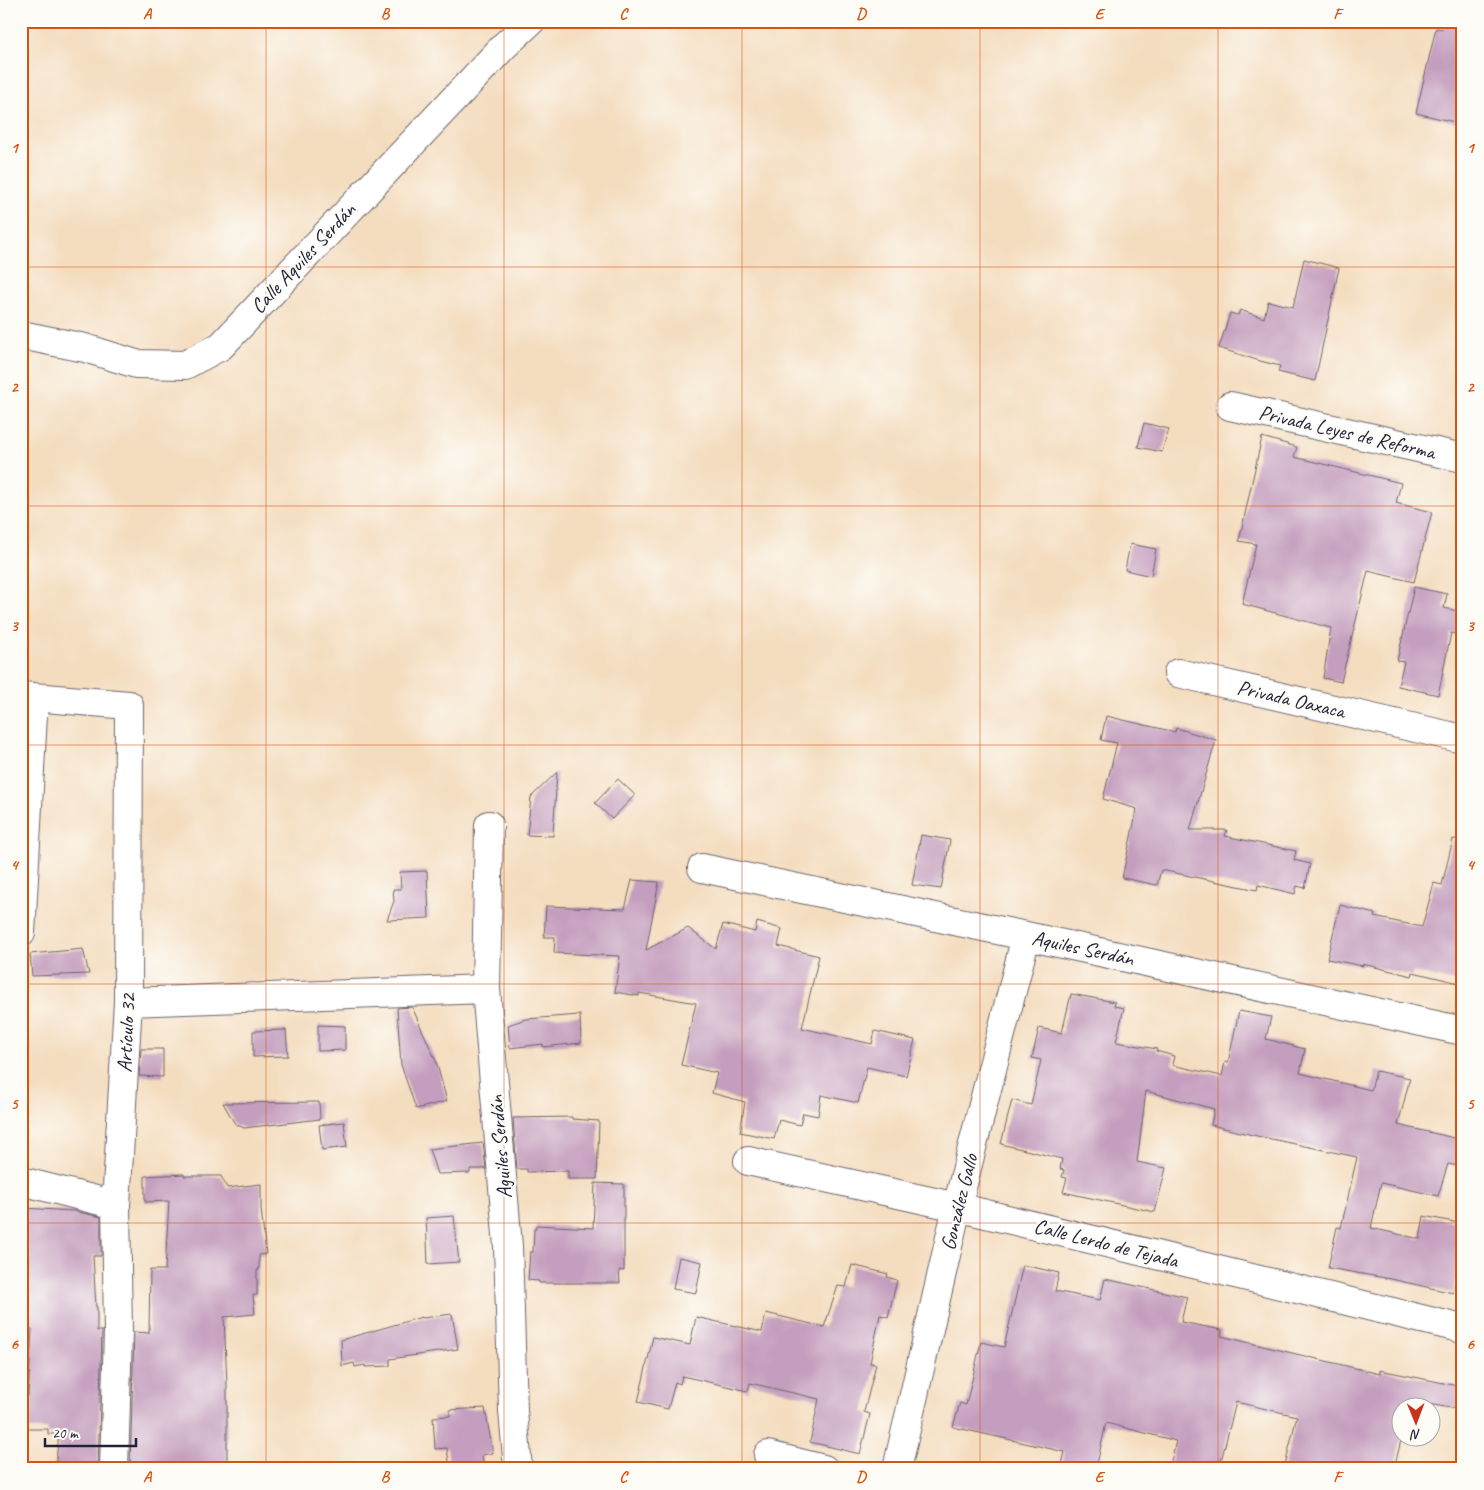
<svg xmlns="http://www.w3.org/2000/svg" width="1484" height="1490" viewBox="0 0 1484 1490" font-family="Caveat,sans-serif">
<rect width="100%" height="100%" fill="#fdfcf7"/>
<filter id="ink" filterUnits="userSpaceOnUse"><feTurbulence type="fractalNoise" baseFrequency=".02" numOctaves="2"/><feDisplacementMap in="SourceGraphic" scale="10" xChannelSelector="R" yChannelSelector="G"/><feConvolveMatrix kernelMatrix="1 2 1 2 8 2 1 2 1" color-interpolation-filters="sRGB"/></filter>
<filter id="wash" filterUnits="userSpaceOnUse"><feTurbulence type="fractalNoise" baseFrequency=".0096" numOctaves="4" result="noise"/><feDisplacementMap in="SourceGraphic" scale="20" xChannelSelector="R" yChannelSelector="G"/><feGaussianBlur stdDeviation="1.12" result="paint"/><feColorMatrix in="noise" values="0 0 0 0 0 0 0 0 0 0 0 0 0 0 0 0 0 1.4 0 .05"/><feComposite in="paint" operator="in"/></filter>
<g filter="url(#wash)">
<rect width="100%" height="100%" fill="#f4ddbf"/>
<g id="blocks">
<path fill="#c49ebe" d="M1452,21h11v103l-47,-11 20,-85 8,1z
M1304,259l35,9 -24,113 -37,-9 2,-6 -20,-5 -41,-13 11,-35 8,2 2,-5 24,8 4,-17 25,6z
M1144,423l25,6 -7,23 -24,-5z
M1262,437l35,10 -3,10 107,26 -5,20 36,9 -18,70 -46,-11 -27,111 -18,-4 8,-50 -89,-24 14,-60 -17,-3z
M1130,544l26,5 -5,27 -26,-6z
M1414,587l33,7 -3,14 19,4v24l-12,-3 -13,62 -40,-9 6,-24 -7,-1z
M1106,716l69,16 1,-4 40,12 -26,90h37l-2,6 71,15 -2,9 16,4 -5,24 -8,-2 -2,8 -37,-9 -1,5 -96,-20 -4,15 -35,-7 15,-69 -34,-10 14,-56 -16,-3z
M557,772l-4,64 -26,-1 4,-38z
M618,779l17,16 -23,24 -17,-16z
M921,835l29,5 -9,49 -29,-4z
M1453,839l10,1v144l-50,-12 -1,4 -49,-12v2l-36,-7 13,-54 35,9 -1,3 48,10 12,-44 8,2z
M427,871l2,47 -42,2 7,-19 -1,-12h8l-1,-17z
M632,880l27,2 -13,68 42,-22 28,21 7,-25 32,8 2,-10 25,7 -4,17 41,10 -17,72 70,16 3,-13 40,9 -9,36 -39,-9 -9,36 -37,-8 -3,21 -15,-3 -3,12 -21,-5 -5,19 -34,-7 5,-30 -33,-9 5,-20 -36,-8 15,-62 -57,-10v3l-24,-4 5,-36 -66,-3 1,-16h-11l2,-31 79,3z
M83,949l6,25 -57,2 -2,-22z
M1071,994l44,8 -1,4 10,2 -8,34 41,7 -1,2 18,5 -2,9 50,11 3,-14 3,1 11,-52 32,6 -5,22 39,10 -5,24 71,17 5,-19 34,7 -12,47 65,15v27l-15,-3 -10,32 -57,-13 -10,45 49,11 4,-23 39,8v52l-6,-2 -4,19 -62,-14 -63,-11 9,-41 4,1 16,-71 -100,-21 -46,-11 3,-16 -68,-18 -9,71 29,6 -11,44 -92,-20 4,-14 -5,-1 2,-7 -4,-1 2,-10 -61,-15 11,-44 19,5 10,-45 -9,-2 7,-30 23,5z
M412,1007l24,54 11,40 -31,8 -15,-44 -4,-57z
M580,1015l1,28 -38,4v-3l-33,4 -2,-23 18,-6z
M318,1025l27,1v24l-27,1z
M286,1030l2,26 -35,1v-26z
M141,1049h22v28l-24,-1z
M319,1102l1,17 -76,9 -9,-4 -12,-21z
M572,1117v2l27,2 -2,58h-29v-8l-41,1v-3h-10l-4,-51z
M344,1122l3,25 -25,3 -3,-25z
M483,1143l3,26h-16v4l-33,1 -8,-25z
M184,1174v2h37l6,12 34,-4v25l5,45 -7,1v15h-2v25h-4l2,19 -31,3 3,67v85h-97l4,-137 15,1 1,-63h15l4,-69 -24,1v-26z
M595,1183l29,1v87l-5,-1 1,13h-81v-2l-11,-1 2,-28h3l1,-23h2v-4l57,3z
M23,1208l51,3 27,6v39h-8l3,51h1v24h5l-4,138h-43l4,-35h-11v-5h-24l1,-33h3l4,-67 -5,-1 2,-72h-8z
M454,1216l5,46 -31,2 -2,-46z
M679,1257l23,5 -6,31 -23,-4z
M852,1265l36,9 -1,3 10,3 -9,37 -8,-2 -10,48 6,1 -12,48 6,2 -10,40 -50,-12 9,-43 -69,-16 -2,8 -66,-15 -2,8 -5,-2 -7,27 -30,-7 15,-65 37,8 6,-28 66,15 4,-19 58,14 14,-41 8,1z
M1023,1265l36,8 -4,18 45,9 5,-21 82,18 -6,25 41,8 -1,6 159,38v-4l83,17v23l-53,-9 -2,7h-6v28l-8,33h-110l13,-53 -61,-14 -17,67h-50l7,-28 -70,-18 -10,46h-14l-20,-5 3,-12 -112,-25 7,-24 6,2 15,-63 23,5z
M452,1314l6,35 -68,10v7l-25,1v-2l-10,2 -1,-4 -12,3 -1,-26 81,-23 1,1z
M485,1408l8,45 -11,2 2,14h-34l-3,-21 -12,1 -2,-32 17,-1v-6z"/>
</g>
</g>
<g filter="url(#ink)">
<use href="#blocks" fill-opacity="0" stroke="#6c6369" stroke-width="1"/>
<g fill="none" stroke-linecap="round" stroke-linejoin="round">
<g stroke="#6c6369" stroke-width="30">
<path id="minor" d="M21,335l64,13 51,16 49,1 36,-19 283,-300 27,-25
M1230,406l233,52
M1178,673l285,66
M21,696l108,9 -1,297 -12,203 2,126 -4,138
M489,825l-3,164 22,257 5,165 5,58
M702,868l324,68 437,95
M21,933l13,-236
M128,1002l358,-13
M748,1161l209,46 506,122
M21,1181l95,24
M768,1455l56,14
M897,1469l60,-262 69,-271"/>
</g>
<use href="#minor" stroke="#fff" stroke-width="28"/>
</g>
</g>
<path fill="none" stroke="#d45411" stroke-width="1" stroke-opacity="0.55" d="M266,21v1448M504,21v1448M742,21v1448M980,21v1448M1218,21v1448M21,267h1442M21,506h1442M21,745h1442M21,984h1442M21,1223h1442"/>
<g text-anchor="middle" dominant-baseline="central" stroke-width="5" stroke-linejoin="round" paint-order="stroke">
<g font-size="21" fill="#22223b" stroke="#fdfcf7">
<text transform="translate(303 258) rotate(-47)">Calle Aquiles Serdán</text>
<text transform="translate(1347 432) rotate(13)">Privada Leyes de Reforma</text>
<text transform="translate(1291 699) rotate(13)">Privada Oaxaca</text>
<text transform="translate(1083 948) rotate(12)">Aquiles Serdán</text>
<text transform="translate(126 1033) rotate(-87)">Artículo 32</text>
<text transform="translate(500 1147) rotate(-95)">Aguiles Serdán</text>
<text transform="translate(959 1202) rotate(-76)">González Gallo</text>
<text transform="translate(1106 1243) rotate(14)">Calle Lerdo de Tejada</text>
</g>
</g>
<rect width="1484" height="1490" fill="none" stroke="#fdfcf7" stroke-width="55"/>
<g transform="translate(1416 1422) rotate(179)"><circle r="24" fill="#fdfcf7" stroke="#a5a5ac"/>
<path d="M0-4L9 19L0 12L-9 19Z" fill="#c8321e"/>
<text y="-8" font-size="14" font-weight="bold" text-anchor="middle" fill="#22223b">N</text>
</g>
<path d="M45 1438v8h91v-8" fill="none" stroke="#22223b" stroke-width="2.5"/>
<text x="52" y="1438" font-size="15" fill="#22223b" stroke="#fdfcf7" stroke-width="4" paint-order="stroke">20 m</text>
<rect x="28" y="28" width="1428" height="1434" fill="none" stroke="#d45411" stroke-width="2"/>
<g font-size="16" text-anchor="middle" font-weight="bold" fill="#d45411">
<text x="147" y="19">A</text>
<text x="385" y="19">B</text>
<text x="623" y="19">C</text>
<text x="861" y="19">D</text>
<text x="1099" y="19">E</text>
<text x="1337" y="19">F</text>
<text x="14" y="153">1</text>
<text x="1470" y="153">1</text>
<text x="14" y="392">2</text>
<text x="1470" y="392">2</text>
<text x="14" y="631">3</text>
<text x="1470" y="631">3</text>
<text x="14" y="870">4</text>
<text x="1470" y="870">4</text>
<text x="14" y="1109">5</text>
<text x="1470" y="1109">5</text>
<text x="14" y="1349">6</text>
<text x="1470" y="1349">6</text>
<text x="147" y="1482">A</text>
<text x="385" y="1482">B</text>
<text x="623" y="1482">C</text>
<text x="861" y="1482">D</text>
<text x="1099" y="1482">E</text>
<text x="1337" y="1482">F</text>
</g>
</svg>
